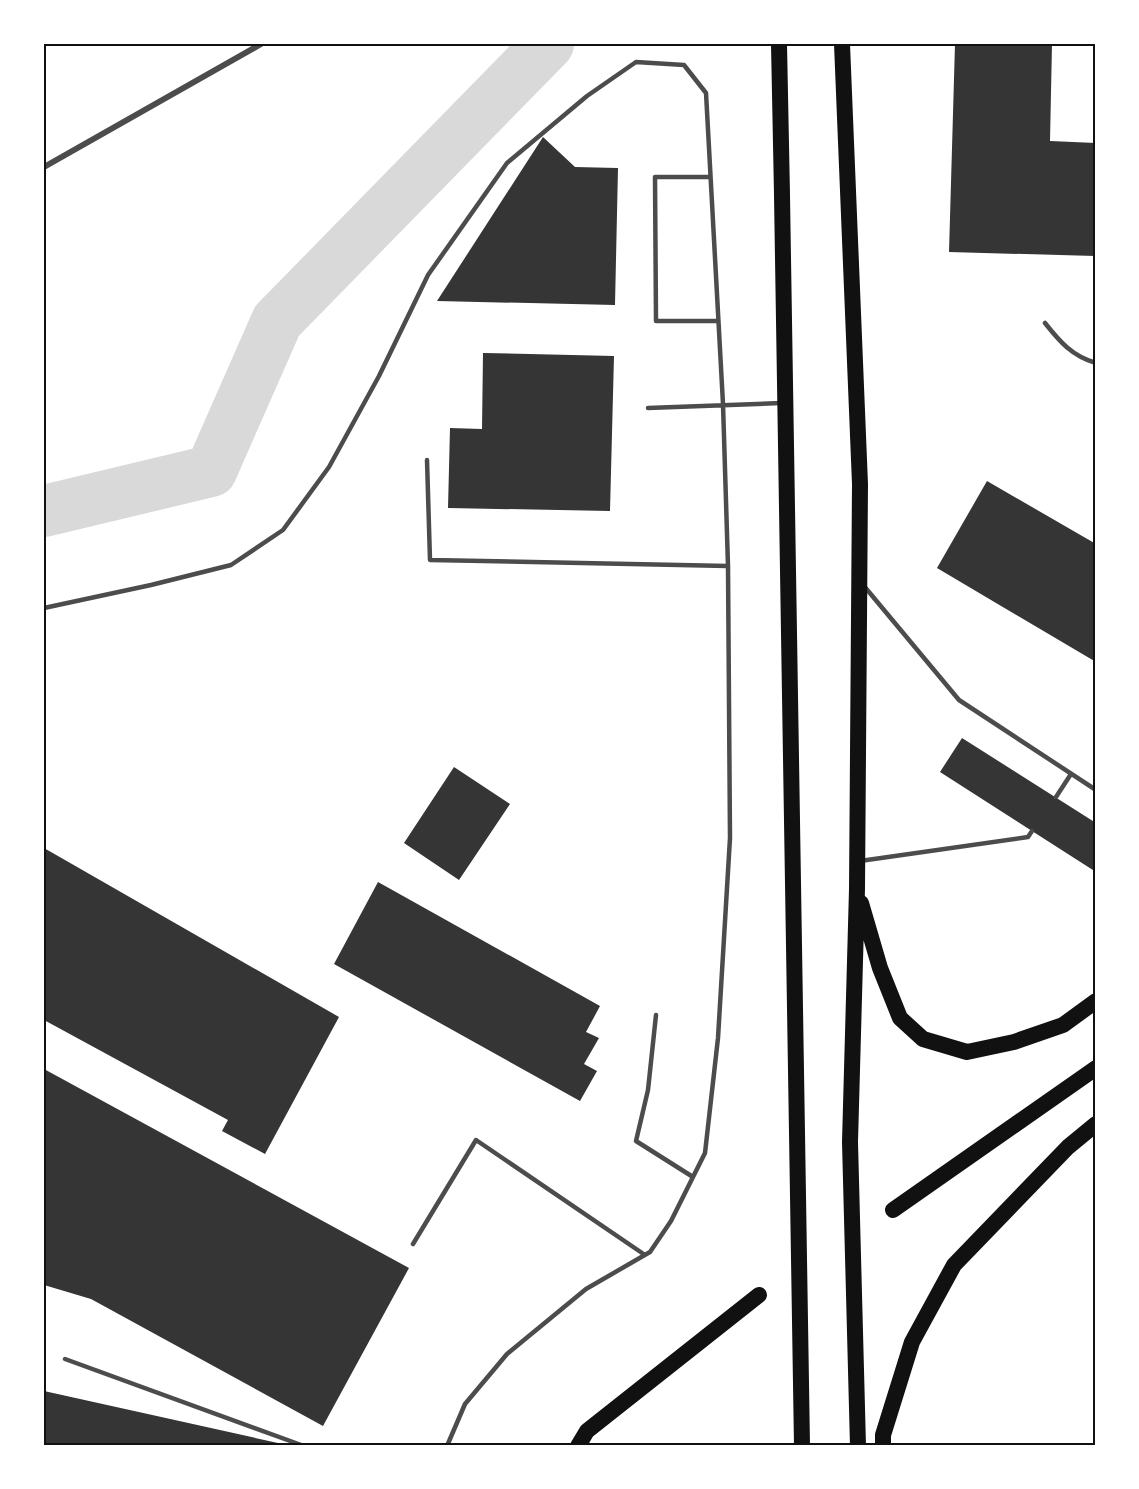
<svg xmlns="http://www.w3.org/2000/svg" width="1139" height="1489" viewBox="0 0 1139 1489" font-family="'DM Sans',sans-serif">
<rect width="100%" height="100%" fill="#fff"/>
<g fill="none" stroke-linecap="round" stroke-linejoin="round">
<path stroke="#d9d9d9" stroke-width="52" d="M44,511l167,-40 66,-150 271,-277"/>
</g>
<path fill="#353535" d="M955,44h97l-2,97 46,2v113l-147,-4z
M543,137l32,30 43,1 -3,137 -178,-4z
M483,353l131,3 -4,155 -162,-3 2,-80 32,1z
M987,481l109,63v118l-159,-94z
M962,738l134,85v49l-156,-100z
M454,767l56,37 -51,76 -55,-37z
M44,848l295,169 -74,137 -43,-23 6,-11 -184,-100z
M378,882l222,124 -14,26 13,6 -15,26 13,7 -17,30 -246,-137z
M44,1069l365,199 -86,158 -232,-127 -47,-14z
M44,1391l243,54v1h-243z"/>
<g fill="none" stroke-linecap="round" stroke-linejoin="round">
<path stroke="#4c4c4c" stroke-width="4.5" d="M710,177h-55l1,144h62
M1045,323c15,19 27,33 51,40
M648,408l133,-5
M427,460l3,100 298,6
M864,586l95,114 137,90
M44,608l107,-23 80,-20 52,-35 46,-63 50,-91 49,-101 79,-112 80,-67 49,-34 48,3 22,28 17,311 5,162 2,272 -12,200 -13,115 -34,68 -21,31 -64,37 -79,65 -42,50 -18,42
M1056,797l15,-23
M860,861l168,-24 4,-6
M656,1015l-8,75 -12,51 57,36
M413,1244l63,-104 169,115
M65,1359l239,87"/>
<path stroke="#4c4c4c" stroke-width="6" d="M44,167l217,-123"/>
<path stroke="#111" stroke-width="16" d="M779,44c10,467 13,934 23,1402
M842,44l18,440 -3,405 -7,253 8,304
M861,903l19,65 20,50 23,21 44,13 47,-10 49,-17 33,-24
M893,1210l203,-142
M578,1446l9,-15 172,-136
M883,1446v-11l29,-93 42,-77 114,-118 28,-23"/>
</g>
<rect width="1139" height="1489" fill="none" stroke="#ffffff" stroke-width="90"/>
<rect x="45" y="45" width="1049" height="1399" fill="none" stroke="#111" stroke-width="2"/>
</svg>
